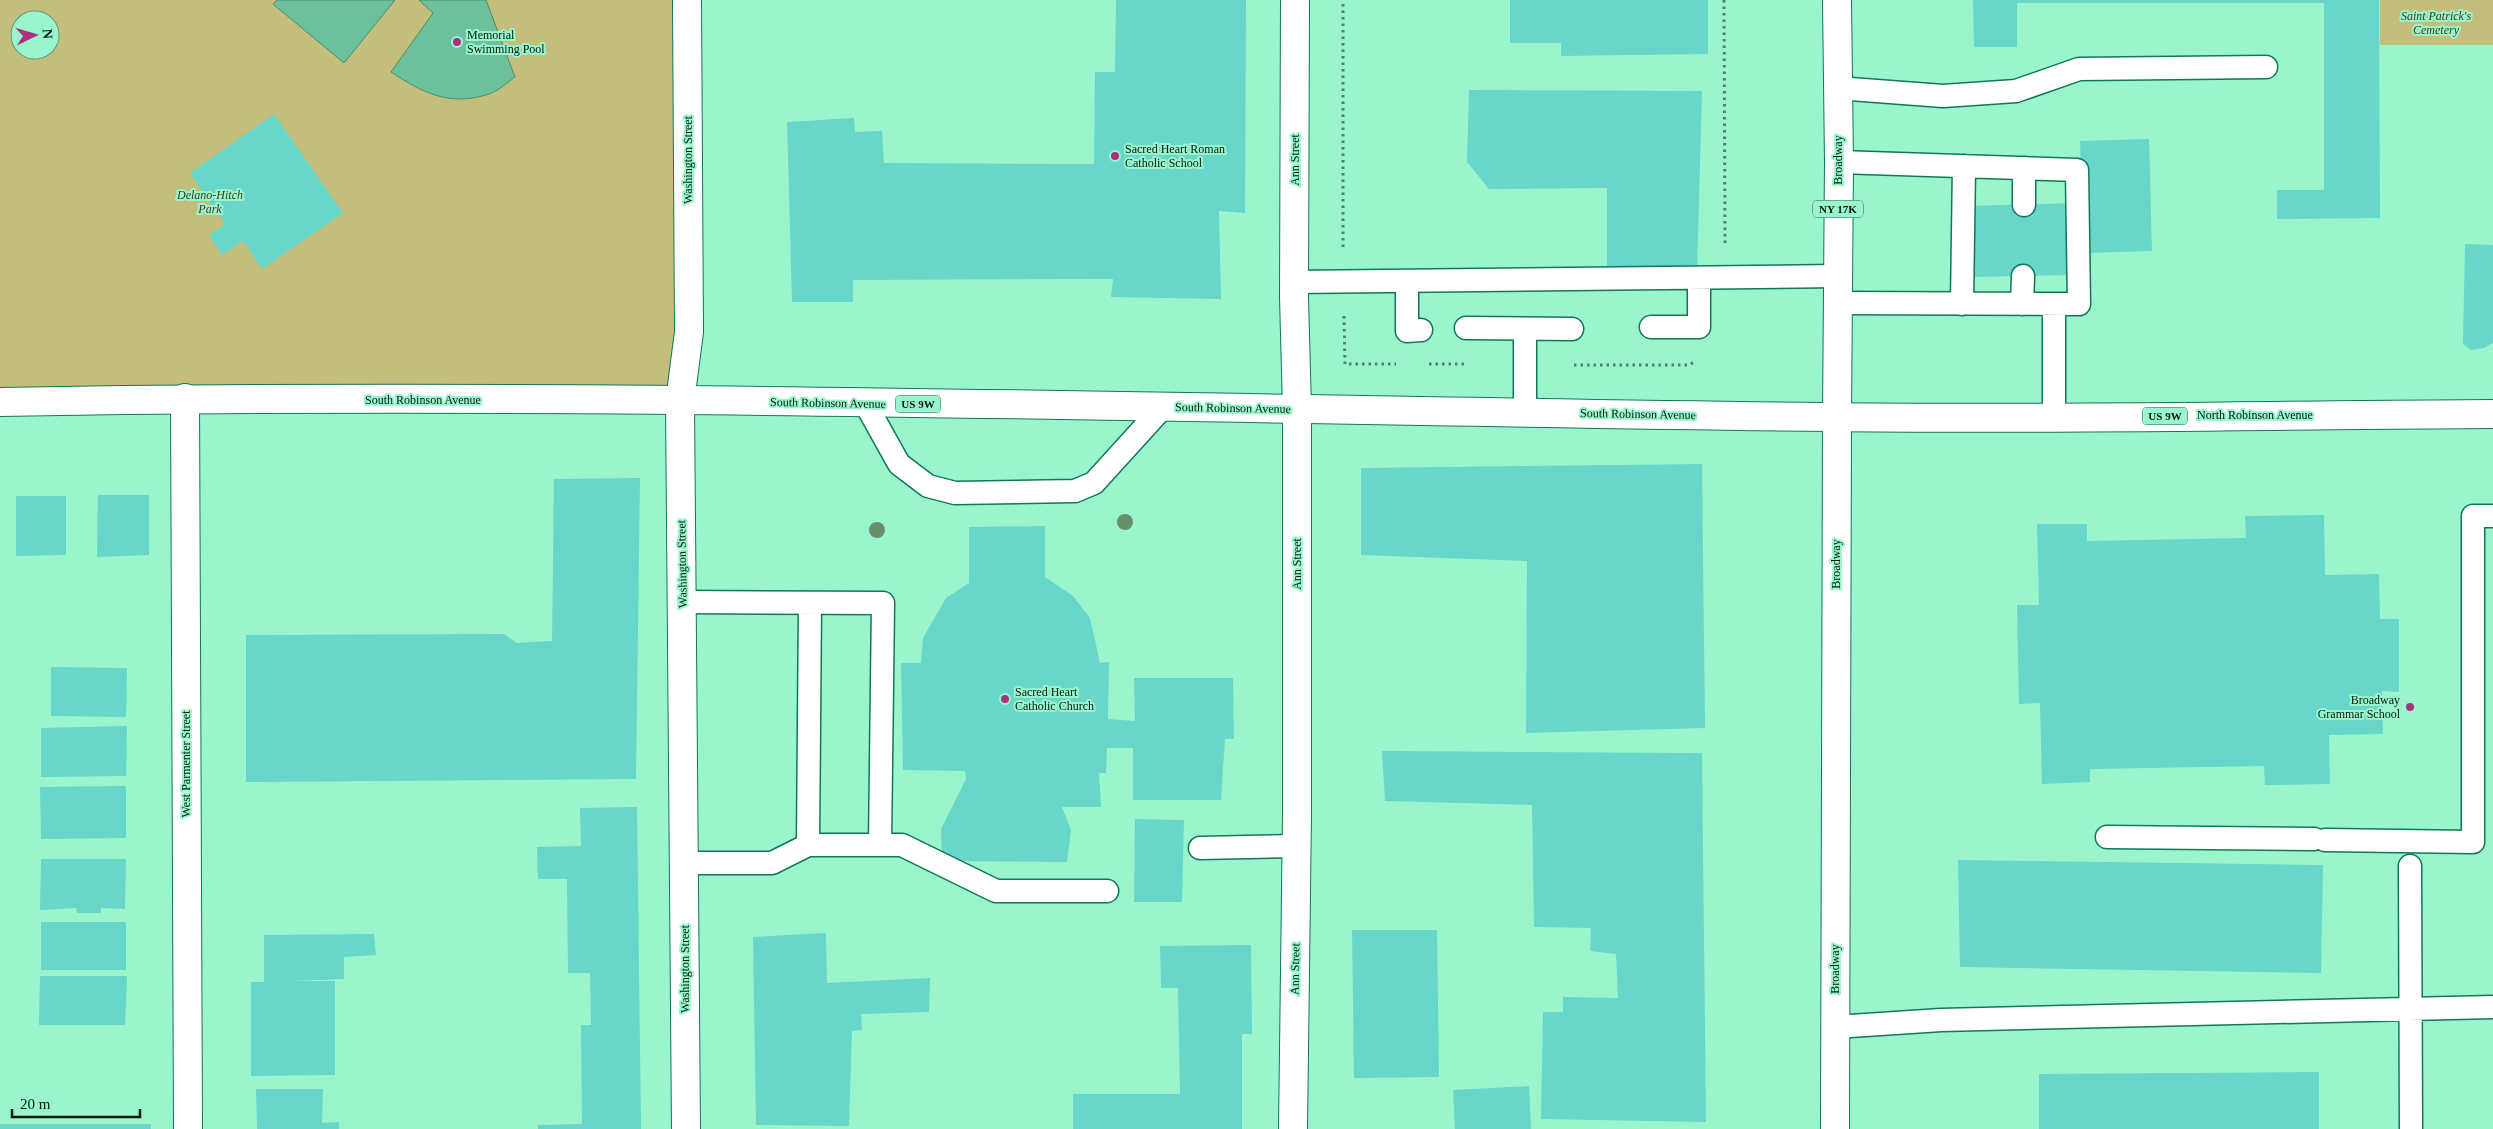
<svg xmlns="http://www.w3.org/2000/svg" width="2493" height="1129" viewBox="0 0 2493 1129" font-family="'Times New Roman',serif">
<rect width="100%" height="100%" fill="#9af5cd"/>
<path fill="#c3be7b" fill-rule="evenodd" d="M0,0h680v401l-680,4zM20,20h30v30h-30z
M2380,0h113v45h-113z"/>
<path fill="#6cc09c" stroke="#4c8e72" d="M277,0h118l-51,63 -71,-59z
M419,0h67l29,77c-8,6 -17,14 -26,17 -39,13 -66,-1 -98,-22l42,-59z"/>
<path fill="#68d6c9" d="M1116,0h130l-1,213 -26,-2 2,88 -110,-2 2,-18 -260,1v22h-61l-5,-180 67,-4 1,14 27,-1 2,32 210,1 1,-92h20z
M1510,0h198v54l-147,2v-13h-51z
M1973,0h406l1,218 -103,1v-29h47v-187h-307v44h-43z
M1469,90l233,1 -5,182 -90,-2v-83l-118,1 -22,-27z
M274,114l69,99 -81,56 -19,-28 -21,14 -13,-20 16,-11 -35,-51z
M2149,139l3,112 -68,2 -4,-112z
M2074,203l2,72 -106,2 -3,-71z
M2465,244l28,1v98l-9,5 -13,2 -8,-6z
M1702,464l3,264 -179,5 1,-172 -166,-6v-87z
M640,478l-4,301 -390,3v-147l258,-1 13,9 35,-2 2,-162z
M98,495h51v60l-52,2z
M16,496h50v59l-50,1z
M2324,515l1,60 54,-1 1,45h19v73l-17,-1 1,43 -54,1 1,49 -65,1 -1,-19 -174,3v13l-48,2 -2,-81 -21,1 -2,-99h22l-2,-81h50v17l159,-3 -1,-22z
M1045,526v51l28,19 17,22 10,45 9,-1 -1,57 27,2 -1,-43h99l1,61h-9l-4,61h-88v-52h-26l-1,25h-7l2,34h-39l9,23 -4,32 -125,-1 -1,-32 25,-50 -1,-8 -62,-1 -2,-107h20l2,-25 23,-40 23,-15v-56z
M51,667l76,1 -1,49 -75,-1z
M127,726l-1,50 -85,1v-49z
M1382,751l320,2 4,369 -165,-3 2,-107h20v-15l55,1 -2,-44 -26,-3 1,-23 -57,-1 -2,-122 -147,-4z
M126,786v52l-85,1 -1,-52z
M637,807l4,322h-103v-4l44,-1 -1,-99h10l-1,-52h-22l-1,-94h-29l-1,-32 44,-1 -1,-38z
M1135,819l49,1 -2,82h-48z
M41,859h85l-1,50 -24,-1v5h-24l-1,-5 -36,2z
M1958,860l365,5 -2,108 -361,-6z
M41,922h85v48h-85z
M1352,930h85l2,147 -85,1z
M826,933l1,50 103,-5 -1,34 -68,2 1,16 -10,1 -3,95 -93,-1 -3,-188z
M374,934l2,21 -32,2v22l-52,2h43v94l-84,1v-94h13v-47z
M1251,945l1,89h-10v95h-169v-35h107l-2,-106h-17l-1,-42z
M40,976h87l-2,49h-86z
M2319,1072v57h-280v-55z
M1529,1086l2,43h-76l-2,-39z
M256,1089h67l-1,34 17,-1v7h-82z
M0,1124h151v5h-151z"/>
<g fill="none" stroke-linecap="round" stroke-linejoin="round">
<g stroke="#107957" stroke-width="25">
<path id="service" d="M1837,88l106,8 73,-5 63,-22 187,-2
M2024,168v37
M1407,281v50l14,-1
M1294,282l543,-6
M1837,303l242,1 -2,-134 -238,-8
M1962,304l2,-138
M2022,304l1,-28
M1651,327h48v-49
M1466,328l106,1
M865,403l34,61 29,22 27,7 120,-2 19,-8 69,-76
M1525,413v-84
M2054,416v-112
M682,602l201,1 -3,242
M2107,837l207,2
M2325,840l148,2v-326h20
M808,845l2,-242
M1200,848l96,-2
M685,863h87l36,-18h94l94,46h111
M2410,866l1,263
M1835,1027l106,-7 552,-13"/>
</g>
<g stroke="#107957" stroke-width="30">
<path id="minor" d="M185,398l3,731
M686,1129l-6,-728 9,-69 -2,-332
M1293,1129l4,-316v-404l-3,-112 1,-297"/>
</g>
<g stroke="#107957" stroke-width="30">
<path id="tertiary" d="M1835,1129l2,-712"/>
</g>
<g stroke="#107957" stroke-width="30">
<path id="primary" d="M1837,417l2,-255 -2,-162"/>
</g>
<g stroke="#107957" stroke-width="30">
<path id="trunk" d="M0,402c610,-11 1219,8 1829,15 221,3 443,-2 664,-3"/>
</g>
<path stroke="#4a836a" stroke-width="3" stroke-dasharray="2.5 4" stroke-linecap="butt" d="M1724,0l1,244
M1343,247v-247
M1344,316l1,48h51
M1429,364h39
M1574,365h114l7,-3"/>
<use href="#service" stroke="#fff" stroke-width="22"/>
<use href="#minor" stroke="#fff" stroke-width="28"/>
<use href="#tertiary" stroke="#fff" stroke-width="28"/>
<use href="#primary" stroke="#fff" stroke-width="28"/>
<use href="#trunk" stroke="#fff" stroke-width="28"/>
</g>
<g fill="#678f6b">
<circle cx="1125" cy="522" r="8"/>
<circle cx="877" cy="530" r="8"/>
</g>
<g fill="#ab2f81" stroke="#9af5cd" stroke-width="2">
<circle cx="457" cy="42" r="5"/>
<circle cx="1115" cy="156" r="5"/>
<circle cx="1005" cy="699" r="5"/>
<circle cx="2410" cy="707" r="5"/>
</g>
<g text-anchor="middle" dominant-baseline="central" stroke-width="4" stroke-linejoin="round" paint-order="stroke">
<g fill="#9af5cd" stroke="#2e5c48" stroke-width="1">
<rect x="1813" y="200.5" width="50" height="17" rx="4"/>
<rect x="895.5" y="395.5" width="45" height="17" rx="4"/>
<rect x="2142.5" y="407.5" width="45" height="17" rx="4"/>
</g>
<g font-size="11" font-weight="bold" fill="#001a0f">
<text x="1838" y="209">NY 17K</text>
<text x="918" y="404">US 9W</text>
<text x="2165" y="416">US 9W</text>
</g>
<g font-size="12" font-style="italic" fill="#3e3c1a" stroke="#9af5cd">
<text x="2436" y="16">Saint Patrick's<tspan x="2436" dy="14">Cemetery</tspan></text>
<text x="210" y="195">Delano-Hitch<tspan x="210" dy="14">Park</tspan></text>
</g>
<g font-size="12" fill="#001a0f" stroke="#9af5cd" text-anchor="start">
<text x="467" y="35">Memorial<tspan x="467" dy="14">Swimming Pool</tspan></text>
<text x="1125" y="149">Sacred Heart Roman<tspan x="1125" dy="14">Catholic School</tspan></text>
<text x="1015" y="692">Sacred Heart<tspan x="1015" dy="14">Catholic Church</tspan></text>
<text x="2400" y="700" text-anchor="end">Broadway<tspan x="2400" dy="14">Grammar School</tspan></text>
</g>
<g font-size="12" fill="#001a0f" stroke="#9af5cd">
<text transform="translate(688 160) rotate(-90)">Washington Street</text>
<text transform="translate(1295 160) rotate(-90)">Ann Street</text>
<text transform="translate(1838 160) rotate(-90)">Broadway</text>
<text x="423" y="400">South Robinson Avenue</text>
<text transform="translate(828 403) rotate(1)">South Robinson Avenue</text>
<text transform="translate(1233 408) rotate(1)">South Robinson Avenue</text>
<text transform="translate(1638 414) rotate(1)">South Robinson Avenue</text>
<text x="2255" y="415">North Robinson Avenue</text>
<text transform="translate(682 564) rotate(-91)">Washington Street</text>
<text transform="translate(1297 564) rotate(-90)">Ann Street</text>
<text transform="translate(1836 564) rotate(-90)">Broadway</text>
<text transform="translate(186 764) rotate(-90)">West Parmenter Street</text>
<text transform="translate(685 969) rotate(-90)">Washington Street</text>
<text transform="translate(1295 969) rotate(-89)">Ann Street</text>
<text transform="translate(1835 969) rotate(-90)">Broadway</text>
</g>
</g>
<g transform="translate(35 35) rotate(85)"><circle r="24" fill="#9af5cd" stroke="#5c9d81"/>
<path d="M0-4L9 19L0 12L-9 19Z" fill="#ab2f81"/>
<text y="-8" font-size="14" font-weight="bold" text-anchor="middle" fill="#001a0f">N</text>
</g>
<path d="M12 1109v8h128v-8" fill="none" stroke="#001a0f" stroke-width="2.5"/>
<text x="20" y="1109" font-size="15" fill="#001a0f" stroke="#9af5cd" stroke-width="4" paint-order="stroke">20 m</text>
</svg>
